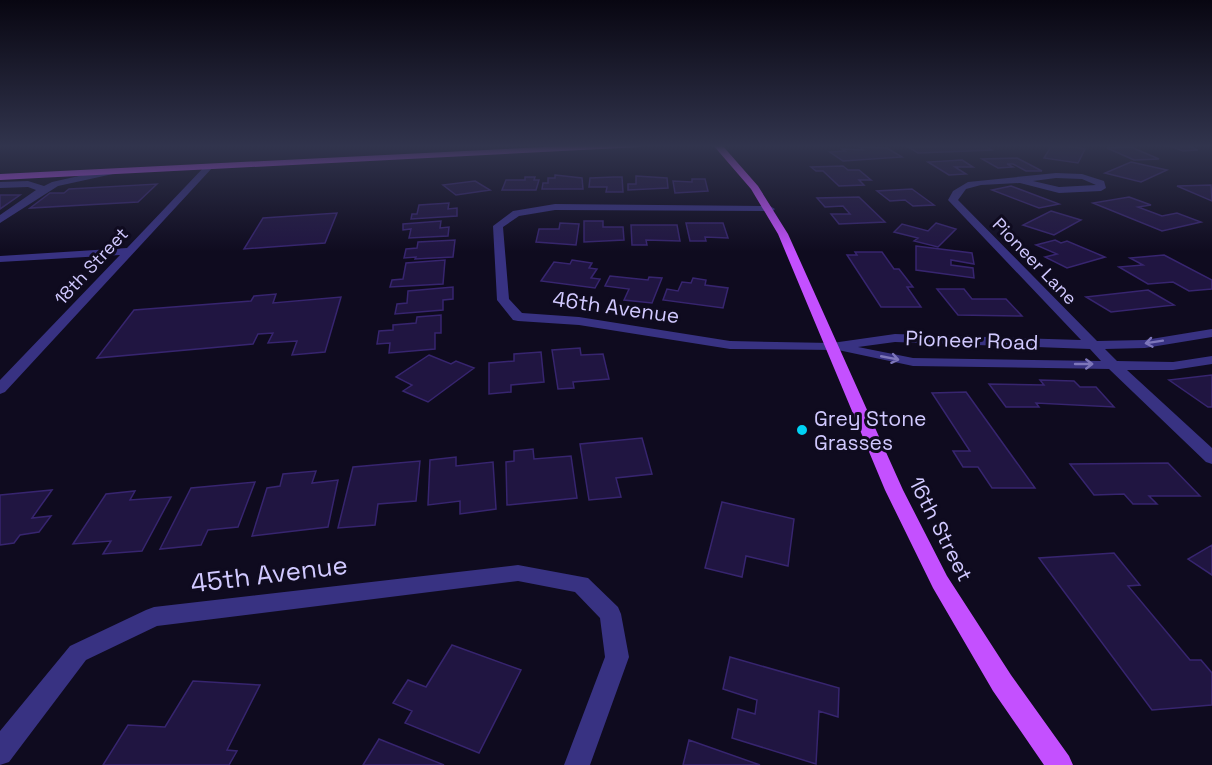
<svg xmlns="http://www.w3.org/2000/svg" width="1212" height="765" viewBox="0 0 1212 765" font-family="'Space Grotesk',sans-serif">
<rect width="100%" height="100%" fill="#0f0b1f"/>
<path fill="#201541" stroke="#37256f" stroke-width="1.5" d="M984,145l8,5 -74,3 -10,-6z
M1052,145h11l22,4 -7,14 -34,-5z
M1154,145h32l12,5 -15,1 -13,-5z
M860,147l27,1 15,9 -59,4 -13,-9 15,-1 -3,-2 21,1z
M1131,147l28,12 -25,1 -27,-12z
M1017,158l25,13h-16l-13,-7h-6l6,3 -15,1 -16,-9z
M962,160l11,7h-18l11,7 -17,1 -21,-13z
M1131,162l36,8 -26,12 -36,-9z
M843,166l5,4h11l12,10h-12l5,5 -25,1 -16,-15h-7l-5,-4z
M555,175l27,3 1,11h-41l1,-6h5v-5h7z
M636,176l31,2 1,10 -40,2v-6h8z
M525,177h10l-1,3h5l-3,10h-34l4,-10h19z
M614,177h8l1,15h-17l1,-5h-18l1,-9z
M692,179h13l3,12 -33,2 -2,-12 19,1z
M475,181l15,9 -34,5 -13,-10z
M157,184l-19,18 -108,6 20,-15h14l5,-4z
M1211,185l1,16 -35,-15z
M1011,186l48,18 -20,4 -47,-18z
M912,189l22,16 -21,1 -8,-6 -15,1 -13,-10z
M0,195h20l-20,14z
M859,197l26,25 -46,2 -8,-10h19l-7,-8 -18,1 -8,-9z
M1129,197l22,8 -13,2 24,9 15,-3 24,9 -39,9 -69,-28z
M449,203l-1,6 9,-1v8l-46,3 1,-5h5l2,-9z
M1051,211l30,9 -27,15 -31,-10z
M337,213l-12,30 -81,6 19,-31z
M441,221l-1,7 9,-1 -1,9 -39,2 2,-9 -8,1v-6z
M584,221h19v6h20l1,13 -40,2z
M560,223l19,1 -3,21 -40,-3 3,-13h20z
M686,223h37l5,15 -23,-1 1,4h-16z
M936,223l20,6 -18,18 -24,-6 4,-3 -24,-6 8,-8 26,7z
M631,225h46l3,16 -34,-1 1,5h-15z
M455,240l-2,17 -38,2 1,-2 -12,1 2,-9 11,-1 1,-6z
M1055,240l6,3 6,-2 38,16 -38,11 -22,-11 12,-3 -21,-9z
M916,246l56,7 2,11 -23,-4v5l22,3 1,10 -58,-8z
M855,252h27l12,17h5l14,18h-6l14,20h-40l-34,-52h10z
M1164,255l48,25v9l-23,2 -16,-9 -25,2 -29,-17 24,-2 -13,-7z
M445,260l-2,24 -53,3 2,-7 11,-1 3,-16z
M572,260l20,3 -3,5 8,1 -6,9 9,1 -5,9 -54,-7 13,-19 16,2z
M610,276l38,4 1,-3 13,1 -10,25 -28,-3 5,-11 -24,-3z
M693,278l13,2 -1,5 23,3 -5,20 -60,-8 4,-11 11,2 4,-9 9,1z
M453,287v12l-10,1v10l-48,4 2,-10 10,-1 1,-12z
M937,289h27l8,10h34l16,17 -64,-1z
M1148,290l26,15 -63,7 -25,-15z
M276,294l-3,9 68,-6 -16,55 -33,3 5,-14 -29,2 5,-10 -15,1 -5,10 -156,14 37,-48 117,-9 3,-5z
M441,315v18h-6v16l-46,4 1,-10 -13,1 2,-13 14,-1v-5l23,-2 1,-6z
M580,348l1,7 22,-1 6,25 -36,3 1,6 -16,1 -6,-39z
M541,352l3,30 -33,3v7l-22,2v-31l25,-2v-7z
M429,355l22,9 5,-3 18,7 -46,34 -25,-11 9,-6 -16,-8z
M1212,375v32h-4l-39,-27z
M1040,380l34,1 6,6h16l18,20 -78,-4 3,4h-33l-17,-23 55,1z
M966,392l69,96h-43l-14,-21h-15l-10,-16h17l-38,-58z
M642,438l10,36 -36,4 5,19 -32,3 -9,-56z
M533,449l1,10 37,-3 6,42 -70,7 -1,-43 8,-1v-10z
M456,457v9l37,-4 3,47 -36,5v-13l-32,4 2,-45z
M420,461l-4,40 -38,3 -3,21 -37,3 15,-61z
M1168,463l32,33h-51l8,8h-24l-9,-10 -30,1 -24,-31z
M316,471l-4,12 26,-3 -10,47 -76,9 15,-48 13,-2 3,-12z
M255,482l-17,45 -30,3 -7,15 -41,4 31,-61z
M52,490l-20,28 19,-2 -12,16 -19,3 -6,8 -14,2v-50z
M135,491l-5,9 41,-3 -29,54 -39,3 8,-13 -38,3 33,-50z
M722,502l72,17 -6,47 -42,-10 -4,21 -37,-9z
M1212,545v30l-24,-16z
M1114,553l26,32 -12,1 62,74h11l11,13v32l-60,5 -113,-152z
M452,645l69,25 -42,83 -74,-30 7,-12 -19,-8 15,-23 18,7z
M730,657l109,31 -1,29 -19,-6 -3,53 -84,-26 6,-29 17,5 2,-14 -34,-11z
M193,681l67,4 -33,65 10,1 -8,14h-126l25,-40 37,2z
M379,739l65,26h-81z
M689,740l71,25h-77z"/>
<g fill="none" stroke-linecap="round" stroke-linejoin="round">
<path fill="#383282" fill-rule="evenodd" d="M206,165l7,2 -208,225 -5,2v-14l120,-125 -120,7v-6l127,-8z
M110,169l3,1v4l-55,12 -58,37v-8l36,-25 -8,-3 -28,1v-6l28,-1 16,5 8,-4z
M1056,173l26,1 22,7 2,7 -5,3 -42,2 -39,-10 -39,2 -15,4 -8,11 139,141 48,-1 67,-11v8l-67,11 -40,1 12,12 56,1 39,-6v8l-39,6h-46l85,78v16l-6,-2 -97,-93 -196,-3 -75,-16 -108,-1 -151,-24 -61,-4 -5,-1 -16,-20 -4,-74 20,-15 42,-7 215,2 5,3 -2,2 -218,-1 -36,6 -16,11 6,72 13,14 57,4 151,24 102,2 63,-9 186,6 -133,-140 5,-9 15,-9zM1056,178l26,1 14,6 -37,2 -26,-6zM895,342l195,7 11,12 -188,-3 -55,-11z
M518,565l70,13 30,29 3,7 8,43 -39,108h-26l41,-108 -5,-39 -25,-26 -57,-11 -361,45 -71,34 -77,102 -9,3v-34l70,-85 76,-36 8,-3z"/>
<path fill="#c450ff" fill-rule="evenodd" d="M585,145h59l-4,2 -640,33v-6z
M713,145h9l36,41 30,48 115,256 44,86 64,99 58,81 4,9h-29l-51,-74 -60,-103 -48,-98 -107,-256 -27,-45z"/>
</g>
<defs><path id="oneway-shaft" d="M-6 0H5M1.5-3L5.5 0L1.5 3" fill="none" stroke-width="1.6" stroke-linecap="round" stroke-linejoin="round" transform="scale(1.5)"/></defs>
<g stroke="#7d76ba">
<use href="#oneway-shaft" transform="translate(1154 342) rotate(171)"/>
<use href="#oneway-shaft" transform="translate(890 358) rotate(11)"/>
<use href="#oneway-shaft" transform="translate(1084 364)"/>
</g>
<linearGradient id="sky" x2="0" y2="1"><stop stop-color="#080611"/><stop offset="0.58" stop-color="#31344d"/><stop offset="1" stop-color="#31344d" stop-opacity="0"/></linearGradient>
<rect width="1212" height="252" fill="url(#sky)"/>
<circle fill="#00d2f4" stroke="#0f0b1f" stroke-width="2" cx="802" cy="430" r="6"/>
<g text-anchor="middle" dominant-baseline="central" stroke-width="6" stroke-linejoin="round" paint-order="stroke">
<g font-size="18" fill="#d1c9ff" stroke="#0f0b1f">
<text transform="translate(1035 261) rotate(46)">Pioneer Lane</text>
<text transform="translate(91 266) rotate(-47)">18th Street</text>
</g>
<g font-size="21" fill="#d1c9ff" stroke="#0f0b1f">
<text transform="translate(616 307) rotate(8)">46th Avenue</text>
<text transform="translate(972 340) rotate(2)">Pioneer Road</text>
<text transform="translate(941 529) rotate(63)">16th Street</text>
</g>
<g font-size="21" fill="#d1c9ff" stroke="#0f0b1f" text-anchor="start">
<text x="814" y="418">Grey Stone<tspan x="814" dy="24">Grasses</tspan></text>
</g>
<g font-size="26" fill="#d1c9ff" stroke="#0f0b1f">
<text transform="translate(269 574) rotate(-7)">45th Avenue</text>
</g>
</g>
</svg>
